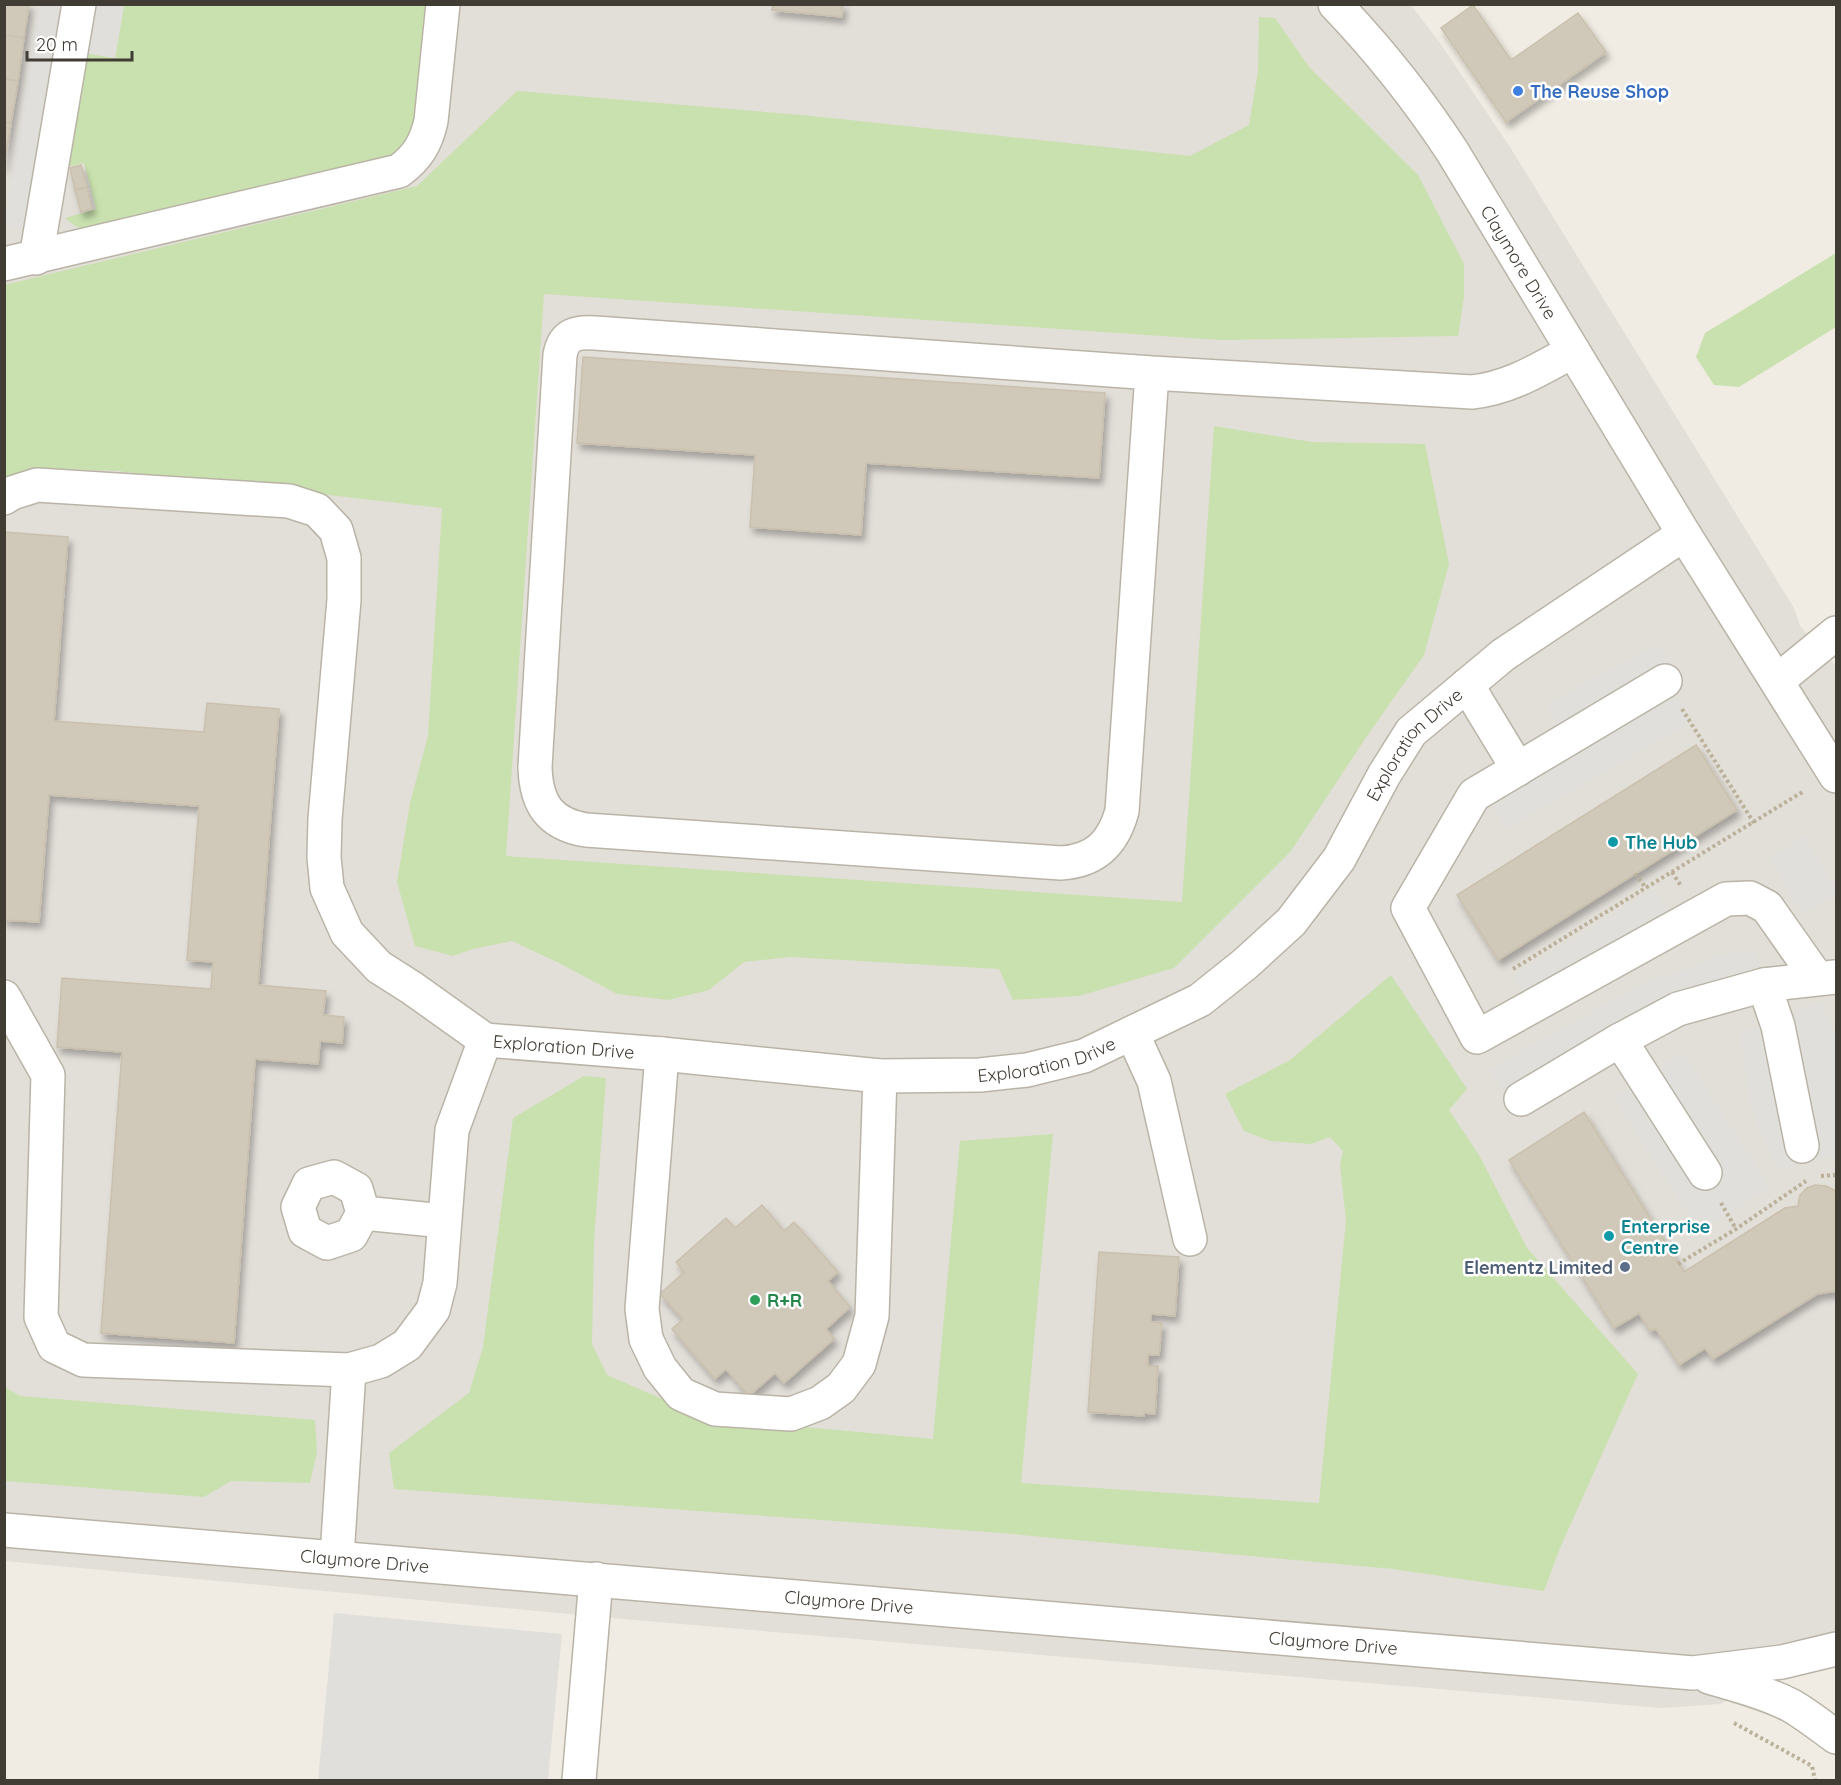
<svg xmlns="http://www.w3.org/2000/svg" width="1841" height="1785" viewBox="0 0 1841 1785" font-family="Quicksand,sans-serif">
<defs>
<filter id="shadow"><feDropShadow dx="3.5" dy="6" stdDeviation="3" flood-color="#0004"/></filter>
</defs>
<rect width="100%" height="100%" fill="#f0ece3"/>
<path fill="#e2ded8" d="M4,5h1407l29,38 70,104 284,461 6,18 36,40v977l-116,61 -59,4 -1038,-89 -618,-58z"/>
<path fill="#c9e1ae" d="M124,5h305l-13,122 -22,30 -311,72 -8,-3 -10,-8 31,-9 -12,-46 -18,4 19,-114 30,5z
M1259,17l16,1 34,49 109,108 46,89v33l-6,39 -238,4 -676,-46 -38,562 676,46 32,-476 98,16 113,2 24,120 -25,91 -57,81 -76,115 -117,117 -95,28 -66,4 -14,-31 -208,-12 -47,5 -35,28 -41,10 -51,-6 -58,-31 -47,-22 -39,8 -20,7 -38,-10 -18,-64 13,-79 18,-67 14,-228 -325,-37 -84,-3 -28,9 -1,-192 413,-99 100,-95 285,24 388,41 59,-31 9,-54z
M1836,253v74l-97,60 -25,-2 -18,-28 9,-24z
M1391,975l76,114 -18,21 30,45 48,93 111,126 -78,174 -16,43 -151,-22 -392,-36 -607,-44 -5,-36 80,-60 14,-46 30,-229 71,-42 22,2 -12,163 -2,103 15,31 76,33 37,11 213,20 27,-298 93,-7 -32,349 298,20 27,-283 -6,-55 3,-14 -13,-14 -19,7 -41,-3 -26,-10 -19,-37 65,-34z
M5,1387l15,9 295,24 2,32 -7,31 -79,-2 -27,16 -199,-16z"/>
<path fill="#e1dfdb" d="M39,5h26l-36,225 -24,-4v-6z
M93,5h31l-9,53 -30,-5z
M1658,644l19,30 -11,7 25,41 -185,107 -23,-39 81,-49 -18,-37z
M1805,836l31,55v4l-34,20 -33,-58z
M1655,889l13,21 -143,88 -13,-21z
M1756,951l8,34 -257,109 -19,-24 159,-89 37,-11 31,-15z
M1822,1002l14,38v116l-59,14 -27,-65 -10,-72z
M1683,1052l87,135 -70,45 -87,-135z
M334,1613l228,21 -14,146h-230z"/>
<path fill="#d0c8b9" stroke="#cac0ad" stroke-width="1.5" filter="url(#shadow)" d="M4,4h25l-5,34 -20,-3z
M773,4h70l-1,13 -70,-7z
M1473,5l38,55 67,-47 28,39 -100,70 -65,-94z
M4,35l20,3 -6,43 -14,-2z
M4,79l14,2 -7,42 -7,-1z
M4,122l7,1 -7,45z
M81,165l6,22 -12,3 -5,-22z
M87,187l5,22 -11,3 -6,-22z
M583,357l522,36 -6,85 -233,-15 -5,72 -111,-8 5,-72 -178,-12z
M4,532l64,5 -14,184 150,11 3,-29 72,6 -21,276 68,6 -3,24 21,2 -2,26 -22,-2 -2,23 -63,-5 -21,284 -133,-10 21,-281 -65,-5 5,-69 149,11 2,-27 -26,-2 12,-154 -150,-11 -10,127 -35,-2z
M1696,745l41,65 -239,150 -41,-65z
M1584,1112l100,160 101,-64 13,-2 2,-11 7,-7 8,-3 11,1 8,4 2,3v98l-19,3 -104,65 -8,-11 -26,17 -23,-36 -6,2 -11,-18 -25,15 -105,-168z
M762,1205l22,26 10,-9 44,50 -10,9 22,26 -24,22 8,10 -50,44 -9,-10 -26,23 -23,-27 -11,10 -43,-50 11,-10 -23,-25 24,-22 -8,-10 50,-44 9,10z
M1099,1252l80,5 -4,59 -24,-2v8l11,1 -3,32h-11v11h10l-3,48 -11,-1v3l-56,-4z"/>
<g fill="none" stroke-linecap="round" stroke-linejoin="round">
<g stroke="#bab4a7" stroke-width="36">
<g id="minor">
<path id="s1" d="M1335,4c45,47 81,92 117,147l232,383 152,242"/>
<path d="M36,258l43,-254"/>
<path d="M4,264l395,-93c19,-14 27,-28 32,-50l12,-117"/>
<path d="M1152,373l-557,-40c-19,-1 -31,1 -35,22l-25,412c1,36 14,57 51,63l475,33c34,-2 52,-19 61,-52l30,-438 320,19c38,-4 68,-23 101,-41"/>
<path d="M4,498l8,-5 25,-8 252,16 28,9 19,20 8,28v42l-19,219 -1,38 3,31 20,45 32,34 33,21 73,52"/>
<path d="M1665,681l-191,114 -66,113 69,129 249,-138 24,-1 17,9 50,71"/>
<path d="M1777,681l59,-48"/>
<path d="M1467,685l51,84"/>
<path d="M1764,985l14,41 24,120"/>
<path d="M4,997l44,78 -7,242 13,29 29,14 266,10"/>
<path d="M1132,1033l22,48 36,158"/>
<path d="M1620,1040l85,133"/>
<path d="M662,1054l-20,255 4,30 14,29 21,26 34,15 76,5 29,-11 21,-15 18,-24 13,-48 8,-240"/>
<path d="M1521,1099l99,-59 58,-31 86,-24 71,-8"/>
<path d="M334,1177l22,12 7,24 -12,22 -24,8 -22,-12 -7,-24 11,-23z"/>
<path d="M363,1213l81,8"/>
<path id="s2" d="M4,1530l1689,143 89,-11 54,-13"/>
<path id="s3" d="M337,1557l12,-187 32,-9 26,-16 26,-35 7,-27 12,-153 33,-90 177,14 218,22 100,-1 47,-5 57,-14 116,-56 45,-36 46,-42 48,-63 45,-84 27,-43 92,-77 181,-121"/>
<path d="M1709,1677c27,8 55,15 81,28 16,9 31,21 46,32"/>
<path d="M579,1780l17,-201"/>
</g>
</g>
<path stroke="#bbb099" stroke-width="4" stroke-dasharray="3 3" stroke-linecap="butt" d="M1682,709l72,114
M1672,872l9,14
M1635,874l11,14
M1513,969l291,-178
M1821,1176l15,-1
M1721,1203l15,26
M1678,1264l58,-35 70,-48
M1734,1723l78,43 3,14"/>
<use href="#minor" stroke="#fff" stroke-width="33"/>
</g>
<circle fill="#3f7fe0" stroke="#fff" stroke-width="2" cx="1518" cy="91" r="6"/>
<g fill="#0f9aa8" stroke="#fff" stroke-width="2">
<circle cx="1613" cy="842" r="6"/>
<circle cx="1609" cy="1236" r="6"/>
</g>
<circle fill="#5c6f8a" stroke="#fff" stroke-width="2" cx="1625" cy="1267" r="6"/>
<circle fill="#2e9e5b" stroke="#fff" stroke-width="2" cx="755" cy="1300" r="6"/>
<g text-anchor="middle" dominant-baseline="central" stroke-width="5" stroke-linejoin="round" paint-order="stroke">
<g font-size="18" font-weight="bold" fill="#366cbe" stroke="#fff" text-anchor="start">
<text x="1530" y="91">The Reuse Shop</text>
</g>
<g font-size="18" fill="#413c34" stroke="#fff">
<text stroke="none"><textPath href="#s1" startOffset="318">Claymore Drive</textPath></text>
<text stroke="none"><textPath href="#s3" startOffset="1641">Exploration Drive</textPath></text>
<text stroke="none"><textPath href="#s3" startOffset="651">Exploration Drive</textPath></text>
<text stroke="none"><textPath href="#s3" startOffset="1137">Exploration Drive</textPath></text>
<text stroke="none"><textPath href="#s2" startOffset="362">Claymore Drive</textPath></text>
<text stroke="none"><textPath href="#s2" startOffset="848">Claymore Drive</textPath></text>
<text stroke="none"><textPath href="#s2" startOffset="1334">Claymore Drive</textPath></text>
</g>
<g font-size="18" font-weight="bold" fill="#0d838f" stroke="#fff" text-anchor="start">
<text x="1625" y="842">The Hub</text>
<text x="1621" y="1226">Enterprise<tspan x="1621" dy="21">Centre</tspan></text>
</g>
<g font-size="18" font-weight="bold" fill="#4e5e75" stroke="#fff" text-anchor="end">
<text x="1613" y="1267">Elementz Limited</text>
</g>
<g font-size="18" font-weight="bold" fill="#27864d" stroke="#fff" text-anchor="start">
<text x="767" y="1300">R+R</text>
</g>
</g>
<rect width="1841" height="1785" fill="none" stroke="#413c34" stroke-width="12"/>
<path d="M27 51v9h105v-9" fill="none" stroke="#413c34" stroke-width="3"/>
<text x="36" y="51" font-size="18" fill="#413c34" stroke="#ffffff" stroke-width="4.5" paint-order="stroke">20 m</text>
</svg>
